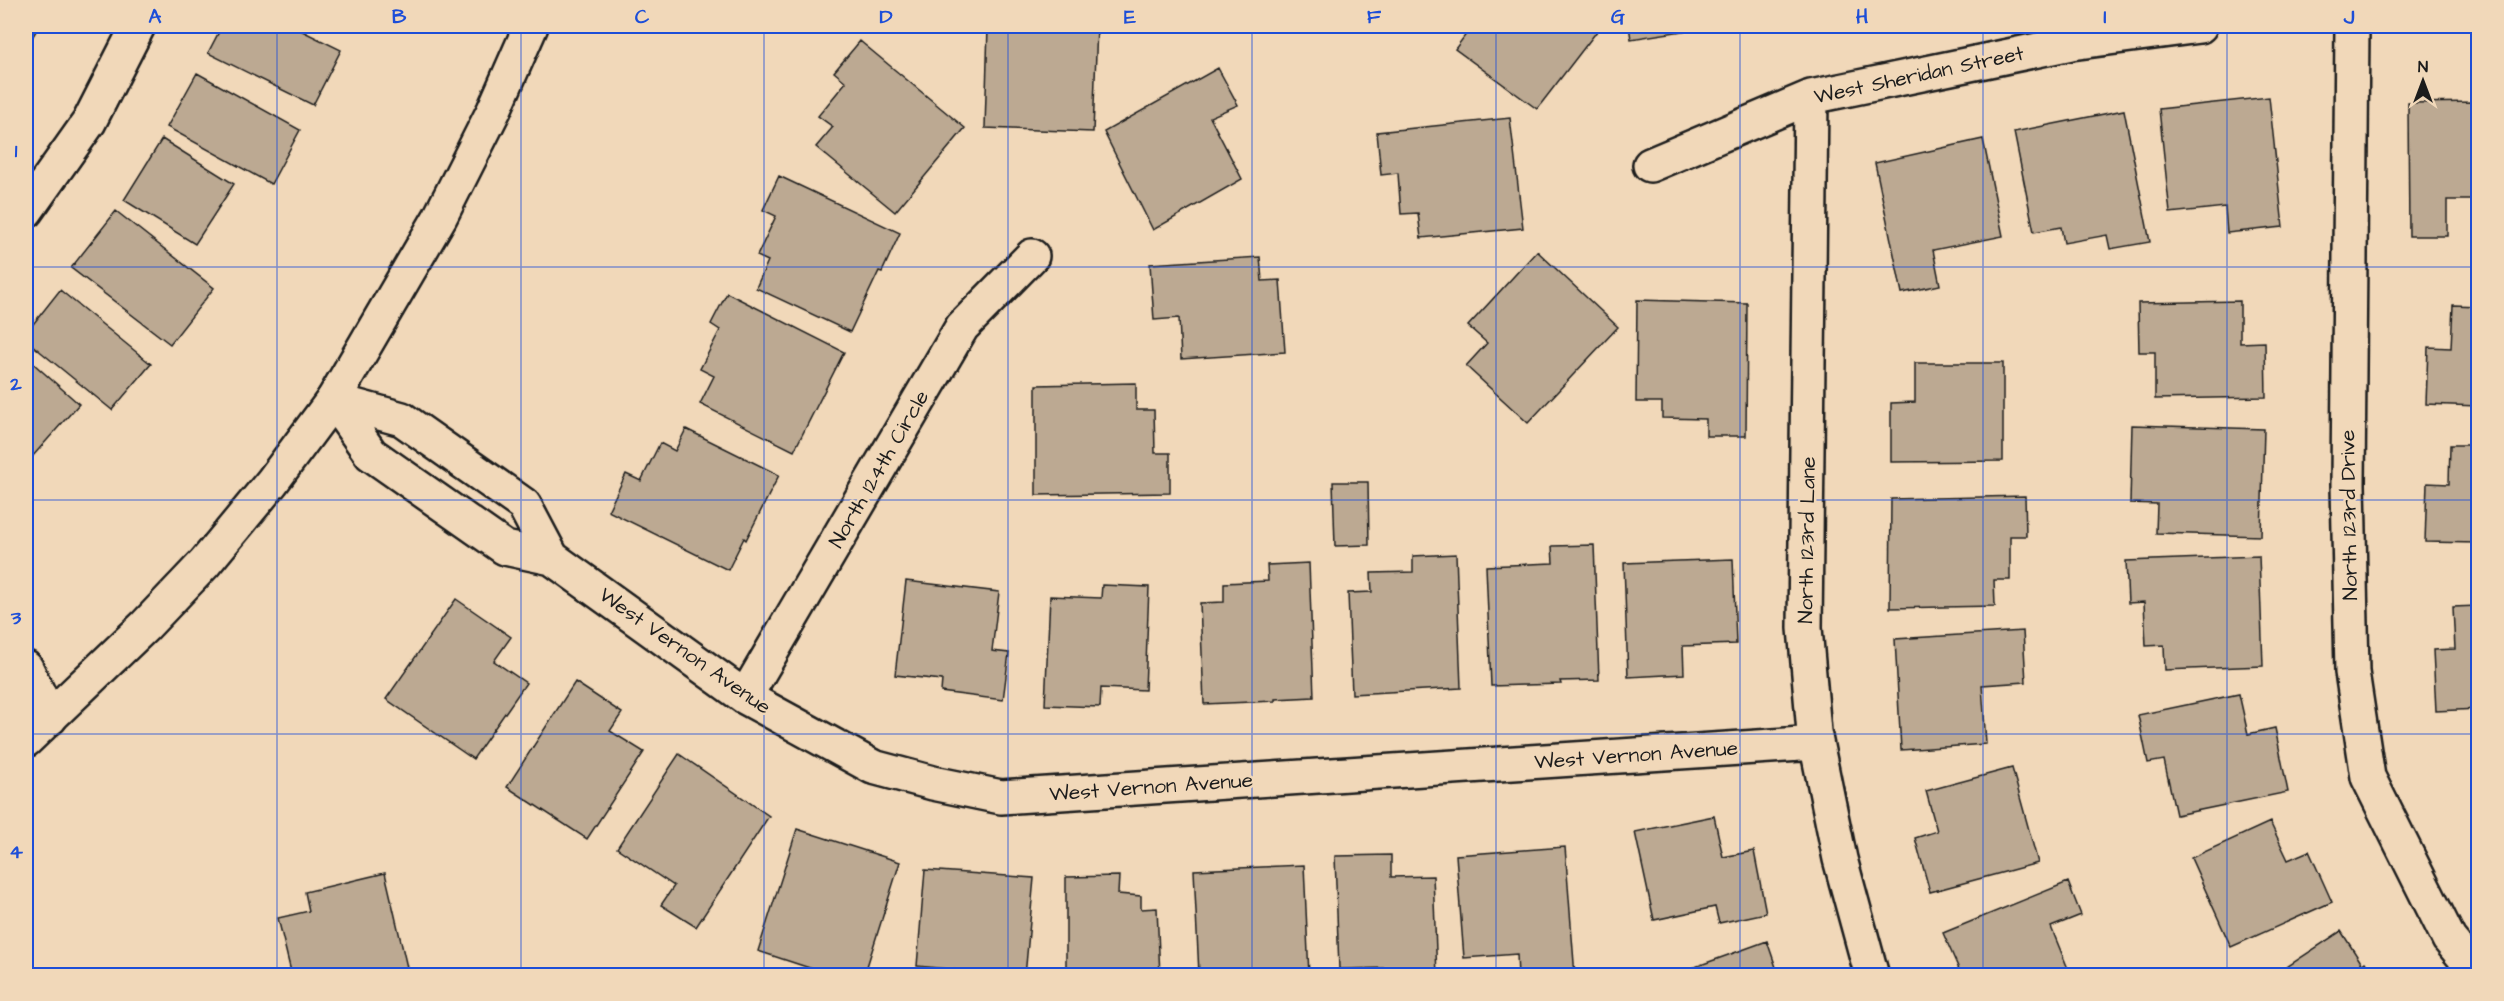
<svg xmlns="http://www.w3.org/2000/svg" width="2504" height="1001" viewBox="0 0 2504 1001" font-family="'Architects Daughter',sans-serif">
<rect width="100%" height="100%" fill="#f1d8b9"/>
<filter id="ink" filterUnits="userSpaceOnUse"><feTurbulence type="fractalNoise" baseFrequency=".0167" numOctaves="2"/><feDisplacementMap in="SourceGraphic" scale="12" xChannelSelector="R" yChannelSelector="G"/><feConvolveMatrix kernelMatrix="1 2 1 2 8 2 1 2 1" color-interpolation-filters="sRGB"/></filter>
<g filter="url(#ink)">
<path fill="#bca992" stroke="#1c1c1c" stroke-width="1.5" d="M26,26h13l-9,15 -4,-2z
M222,26h70l49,24 -28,55 -105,-52z
M1013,26h84l-4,106 -108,-4 3,-101z
M1466,26h135l-64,83 -82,-60 15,-20z
M1629,26h86l-84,13z
M860,41l105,87 -70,84 -79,-65 17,-20 -15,-11 28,-34 -12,-10z
M1218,68l20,37 -28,12 32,62 -89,51 -49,-98z
M197,73l103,57 -29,54 -104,-57z
M2269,97l14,130 -56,6 -2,-26 -55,6 -11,-104z
M2478,102v98h-31v36h-38l-1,-133z
M2124,110l26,132 -40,7 -3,-14 -43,8 -3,-16 -27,5 -20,-100z
M1510,118l13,110 -102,10 -3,-25 -17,1 -3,-41 -17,2 -4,-43z
M162,139l72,45 -39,60 -71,-44z
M1983,139l20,97 -70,14 7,35 -38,8 -27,-130z
M779,176l121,57 -18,39 -3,-1 -29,61 -94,-44 12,-27 -11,-5 19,-40 -13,-6z
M116,211l98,77 -44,56 -99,-76z
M1537,251l81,76 -90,96 -62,-57 21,-23 -19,-17z
M1260,257l2,24 18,-1 5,72 -104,7 -2,-41 -25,2 -4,-56z
M60,290l91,74 -39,46 -86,-70v-7z
M727,293l117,59 -50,99 -94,-47 14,-28 -14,-7 20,-39 -9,-6z
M1637,300l110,3 -1,133h-40v-17l-44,-1v-16h-26z
M2240,301v42l25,-1 1,55 -111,2v-47h-16l-1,-49z
M2453,305l25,1v100l-52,-2 2,-57 23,1z
M26,357l53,47 -47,53 -6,-6z
M1915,363h88v98l-112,1v-59l24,-1z
M1136,383v27h18l1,43h15v40l-134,2v-110z
M2132,425l132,4 -3,107 -105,-3 1,-29 -27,-1z
M686,429l93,46 -33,65 -2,-2 -16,32 -120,-59 18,-37 15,7 19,-38 15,8z
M2450,445h28v98l-53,-1 2,-59 22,1z
M1333,482h35l1,63 -34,1z
M2025,496l1,40h-16v44h-16l1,26 -105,2 1,-109z
M1594,545l5,135 -39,1 1,3 -70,2 -5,-120 67,-3 -1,-17z
M1456,554l5,134 -109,6 -4,-101 24,-1 -1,-19 42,-1v-16z
M2259,556l4,110 -98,4 -1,-25 -18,1 -2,-44 -16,1 -2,-42z
M1733,559l3,85 -53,2 1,28 -56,3 -4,-114z
M1309,563l5,134 -39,2v2l-71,3 -4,-101 24,-1v-19l44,-2 -1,-16z
M906,581l93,11 -7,59 17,2 -6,47 -62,-8 1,-12 -47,-5z
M1102,585l47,2 -4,103 -44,-2 -1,19 -55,-2 5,-109 51,2z
M456,599l55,38 -17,24 32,22 -53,76 -87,-60z
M2478,606v103l-42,2 -3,-61 22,-1 -2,-42z
M2023,631l3,51 -44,3 4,59 -85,6 -6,-111z
M575,682l47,31 -12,18 34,21 -57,87 -80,-52z
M2239,694l9,40 27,-6 13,64 -112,23 -12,-55 -16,3 -10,-48z
M679,754l90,62 -73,111 -35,-22 13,-19 -57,-38z
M2012,768l26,95 -108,29 -15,-54 22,-7 -11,-40z
M1714,816l9,41 31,-6 12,62 -47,10 -4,-16 -61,13 -19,-88z
M2270,822l18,38 21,-9 23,51 -101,45 -40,-89z
M797,829l103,33 -36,114h-30l-76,-25z
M1565,847l10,129h-57l-1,-22 -53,4 -8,-103z
M1391,855v22l42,-1 4,100h-49v-8l-49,1 -4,-113z
M1304,865l5,111h-55v-4l-55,2 -5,-104z
M925,870l109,8 -9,98h-57v-5l-51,-5z
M385,873l24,103h-117l-14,-58 31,-7 -4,-19z
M1119,876l-1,18 23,2v13l16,-1 3,68h-94v-99z
M2068,882l13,33 -30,12 20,49h-109l-19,-43z
M2341,931l21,33 3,-2 9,14h-101z
M1767,941l12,35h-109z"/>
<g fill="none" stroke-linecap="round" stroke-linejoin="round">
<g stroke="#1c1c1c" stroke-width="38">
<path id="street" d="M2352,26l-4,458 4,188 16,105 81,162 29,35
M1811,97l-6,531 9,104 26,127 32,117
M1650,165l161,-68 260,-54 129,-17
M26,211l63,-89 49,-96
M333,400l38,54 134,94 47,10 193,139 128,70 60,16 68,14 815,-54
M333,400l69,19 122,86 28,53
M26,668l24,50
M745,697l217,-370 70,-71"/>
</g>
<g stroke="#1c1c1c" stroke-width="38">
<path id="secondary" d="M26,740l119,-114 60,-63 67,-81 61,-82 107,-183 54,-107 37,-84"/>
</g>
<use href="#street" stroke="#f1d8b9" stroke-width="33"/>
<use href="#secondary" stroke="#f1d8b9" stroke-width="33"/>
</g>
</g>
<path fill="none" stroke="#1d4ed8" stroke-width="1.5" stroke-opacity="0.55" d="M277,26v950M521,26v950M764,26v950M1008,26v950M1252,26v950M1496,26v950M1740,26v950M1983,26v950M2227,26v950M26,267h2452M26,500h2452M26,734h2452"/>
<g text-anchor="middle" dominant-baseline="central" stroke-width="5" stroke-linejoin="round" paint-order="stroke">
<g font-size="21" fill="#1c1c1c" stroke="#f1d8b9">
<text transform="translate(1919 75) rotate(-12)">West Sheridan Street</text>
<text transform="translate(879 469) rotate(-60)">North 124th Circle</text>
<text transform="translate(2349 515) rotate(-91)">North 123rd Drive</text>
<text transform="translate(1807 540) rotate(-89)">North 123rd Lane</text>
<text transform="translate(685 651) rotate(35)">West Vernon Avenue</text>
<text transform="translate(1636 755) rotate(-4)">West Vernon Avenue</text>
<text transform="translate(1151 787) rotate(-4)">West Vernon Avenue</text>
</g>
</g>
<rect width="2504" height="1001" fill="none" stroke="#f1d8b9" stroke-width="66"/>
<g transform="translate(2423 81)" stroke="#f1d8b9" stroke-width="4.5" paint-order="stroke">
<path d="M0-4.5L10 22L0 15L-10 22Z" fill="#1c1c1c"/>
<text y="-9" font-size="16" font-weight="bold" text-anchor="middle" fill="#1c1c1c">N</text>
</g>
<rect x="33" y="33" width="2438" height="935" fill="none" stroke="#1d4ed8" stroke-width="2"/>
<g font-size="20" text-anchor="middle" font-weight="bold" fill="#1d4ed8">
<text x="155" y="23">A</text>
<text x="399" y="23">B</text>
<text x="642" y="23">C</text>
<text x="886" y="23">D</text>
<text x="1130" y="23">E</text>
<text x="1374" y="23">F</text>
<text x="1618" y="23">G</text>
<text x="1862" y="23">H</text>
<text x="2105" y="23">I</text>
<text x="2349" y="23">J</text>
<text x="16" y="157">1</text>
<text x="16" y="390">2</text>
<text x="16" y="624">3</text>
<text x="16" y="858">4</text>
</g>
</svg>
